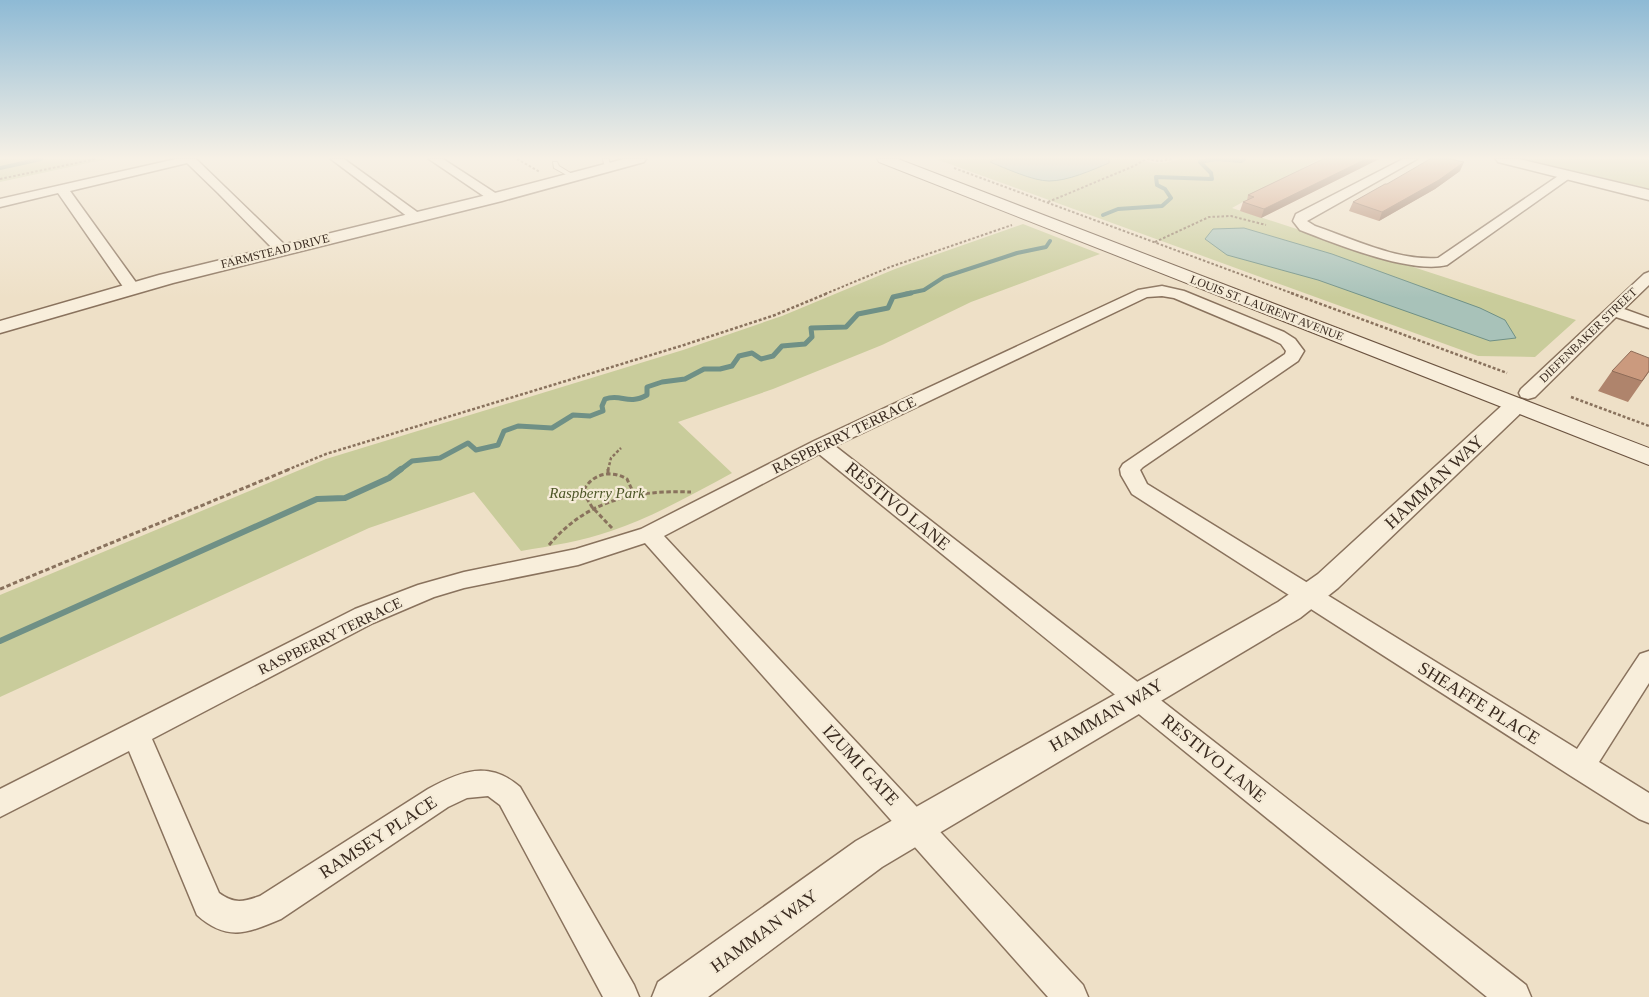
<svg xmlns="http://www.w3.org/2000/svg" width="1649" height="997" viewBox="0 0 1649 997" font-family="Georgia,serif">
<rect width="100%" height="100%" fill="#eee0c7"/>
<path fill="#c9cc9b" d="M0,159h107l-107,23z
M936,159h205c13,6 25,5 38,0h140l-87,49 344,112 -41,37 -57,-1z
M1524,159h125v30z
M1023,224l77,30 -129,48 -89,43 -109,44 -95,33 54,51c-39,21 -79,44 -121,58 -29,10 -60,15 -90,20l-47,-59 -105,36 -369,169v-102l326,-136 357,-109 99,-34 113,-47z"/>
<path fill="#a8c2b9" stroke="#6f9086" d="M995,159h114v4c-17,7 -41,18 -60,18 -16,0 -44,-13 -59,-19z
M1244,228l88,26 148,54 25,12 11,18 -26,3 -172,-61 -91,-25 -22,-16 8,-10z"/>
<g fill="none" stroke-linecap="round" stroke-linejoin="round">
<path stroke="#6f9086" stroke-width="4" d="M0,168l41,-9
M1103,215l15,-6 44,-3 9,-8 -6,-9 -8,-4 -1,-8 56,2 -1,-6 -11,-11 16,-3 25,2 3,-2
M905,294l19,-4 20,-13 73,-24 29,-6 4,-6"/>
<path stroke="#6f9086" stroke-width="5" d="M400,470l12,-9 28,-3 28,-15 8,7 22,-5 6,-14 14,-5 34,2 21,-13 17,1 13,-5 -1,-5 3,-7c17,-6 22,7 42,-4v-8l15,-5 23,-3 19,-10h16l12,-3 7,-10 13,-3 9,6 12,-3 9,-10 23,-2 7,-7 -1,-9 35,-1 12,-13 30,-6 5,-11 18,-4"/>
<path stroke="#6f9086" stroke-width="6" d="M0,641l317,-142 28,-1 44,-20 12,-9"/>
<g stroke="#89725d" stroke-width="2">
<path id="service" d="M603,159h6v3l4,3v2h-4l-5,-3z
M553,162h4l2,4 18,11 -5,1 -18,-10z"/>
</g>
<g stroke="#89725d" stroke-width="3">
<path id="minor" d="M176,159h20l91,88 2,3 -2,3h-10l-59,-60 -31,-30 -117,28 70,97 -2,3h-12l-68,-98 -58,14v-8z
M331,159h13l80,58 -7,4 -5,-1z
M429,159h14l60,39 -7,4 -5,-1z
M1403,159h14l-110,62 8,5c38,13 82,35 123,32l126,-86 4,-1 6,4 -127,90c-37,9 -111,-21 -147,-35l-7,-9 3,-7z
M1649,272v13l-25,24 25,9v10l-33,-11 -81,80 -7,2 -7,-2 -2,-4 2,-4 123,-115z
M1162,286l22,5 100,41 11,7 9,12 -6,10 -155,106 -3,3 7,14 430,265 63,-95 9,-3v32l-50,79 50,31v30l-10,-4 -68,-43 -439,-282 -11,-19 -1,-6 3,-5 162,-110 1,-3 -5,-7 -12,-6 -95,-40 -12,-2 -15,1 -312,149 691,539 5,12h-44l-668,-543 -155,82 419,449 5,12h-40l-403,-454 -67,22 -114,23 -30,9 -61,26 -221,116 67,154c15,11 24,9 41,3l168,-107c33,-18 61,-29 92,-2l114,198 5,12h-36l-103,-192 -12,-9 -21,2 -19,9 -167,112c-33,14 -54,23 -84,-4l-68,-164 -129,66v-28l355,-180 63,-24 46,-13 112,-23 65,-20 173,-88 324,-151z"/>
</g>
<g stroke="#89725d" stroke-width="3">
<path id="tertiary" d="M624,159h22l-2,3 -142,39 -329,82 -173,50v-12l159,-46 332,-81z
M1496,159h23l130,31v10l-151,-38z
M1516,398l8,2 4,5 -4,5 -186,178 -38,30 -418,249 -174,130h-56l6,-15 198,-141 422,-239 40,-28 190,-174z"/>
</g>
<g stroke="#6b5340" stroke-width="2">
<path id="secondary" d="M877,159h21l751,289v17l-770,-303z"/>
</g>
<path stroke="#89725d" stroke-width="2" stroke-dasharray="2.5 2" stroke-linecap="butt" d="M517,159l23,13
M1147,159l12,2 14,-2
M954,168l340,126
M0,179l95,-20
M1048,202l86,-36 12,-7
M1155,242l54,-25 22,-1 35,9
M825,294l65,-27 122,-42"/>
<path stroke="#89725d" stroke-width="2.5" stroke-dasharray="3 2" stroke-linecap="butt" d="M1291,293l216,80
M1571,397l78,29
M287,470l39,-16 358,-109 91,-30 53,-22
M608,470l3,-12 10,-10"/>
<path stroke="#89725d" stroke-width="3" stroke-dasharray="4.5 2.5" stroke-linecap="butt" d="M608,473v-4
M612,528l-20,-21 -9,-15c8,-18 27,-23 44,-13l7,15
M549,545c38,-45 85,-55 142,-53
M0,589l290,-120"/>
<use href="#service" fill="#f8eedb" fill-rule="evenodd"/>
<use href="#minor" fill="#f8eedb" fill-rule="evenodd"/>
<use href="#tertiary" fill="#f8eedb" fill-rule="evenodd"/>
<use href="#secondary" fill="#f8eedb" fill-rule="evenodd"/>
</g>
<path fill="#af846c" d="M1323,159h56l-118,59 -21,-7 3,-9 4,-1 1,-6z
M1460,171l-25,18 -56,32 -30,-10 4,-9 34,-18z
M1612,371l37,1 -21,30 -30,-11z"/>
<path fill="#8e6c58" d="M1366,159h13l-118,59 3,-9z
M1464,162l-4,9 -25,18 -56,32 3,-9z"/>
<path fill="#cb9a7e" stroke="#8e6c58" d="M1323,159h43l-102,50 -21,-7 11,-5 -6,-2z
M1430,159h20l14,3 -25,18 -57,32 -29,-10 32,-18h2z
M1631,351l18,7v13l-7,10 -30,-10z"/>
<linearGradient id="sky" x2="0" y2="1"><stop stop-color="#8ebad5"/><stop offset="0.53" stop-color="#f7f1e6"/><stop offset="1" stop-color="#f7f1e6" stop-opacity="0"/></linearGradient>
<rect width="1649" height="298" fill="url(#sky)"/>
<g text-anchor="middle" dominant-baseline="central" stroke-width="4.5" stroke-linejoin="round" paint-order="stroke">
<g font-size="12" fill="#3a2b20" stroke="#f5ebd7">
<text transform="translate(275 251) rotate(-14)">FARMSTEAD DRIVE</text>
<text transform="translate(1267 308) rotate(21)">LOUIS ST. LAURENT AVENUE</text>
<text transform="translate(1588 335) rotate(-44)">DIEFENBAKER STREET</text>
</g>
<g font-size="15" fill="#3a2b20" stroke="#f5ebd7">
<text transform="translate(844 435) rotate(-26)">RASPBERRY TERRACE</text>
<text transform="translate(330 636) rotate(-26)">RASPBERRY TERRACE</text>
</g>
<g font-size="15" font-style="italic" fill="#4d5627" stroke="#f5ebd7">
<text x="597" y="493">Raspberry Park</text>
</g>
<g font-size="18" fill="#3a2b20" stroke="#f5ebd7">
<text transform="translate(1434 482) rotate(-43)">HAMMAN WAY</text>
<text transform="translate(898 506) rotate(39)">RESTIVO LANE</text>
<text transform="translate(1479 703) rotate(32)">SHEAFFE PLACE</text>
<text transform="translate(1106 715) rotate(-30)">HAMMAN WAY</text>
<text transform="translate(1214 758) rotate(39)">RESTIVO LANE</text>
<text transform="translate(861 765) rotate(47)">IZUMI GATE</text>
<text transform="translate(378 837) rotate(-33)">RAMSEY PLACE</text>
<text transform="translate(764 931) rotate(-36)">HAMMAN WAY</text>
</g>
</g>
</svg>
